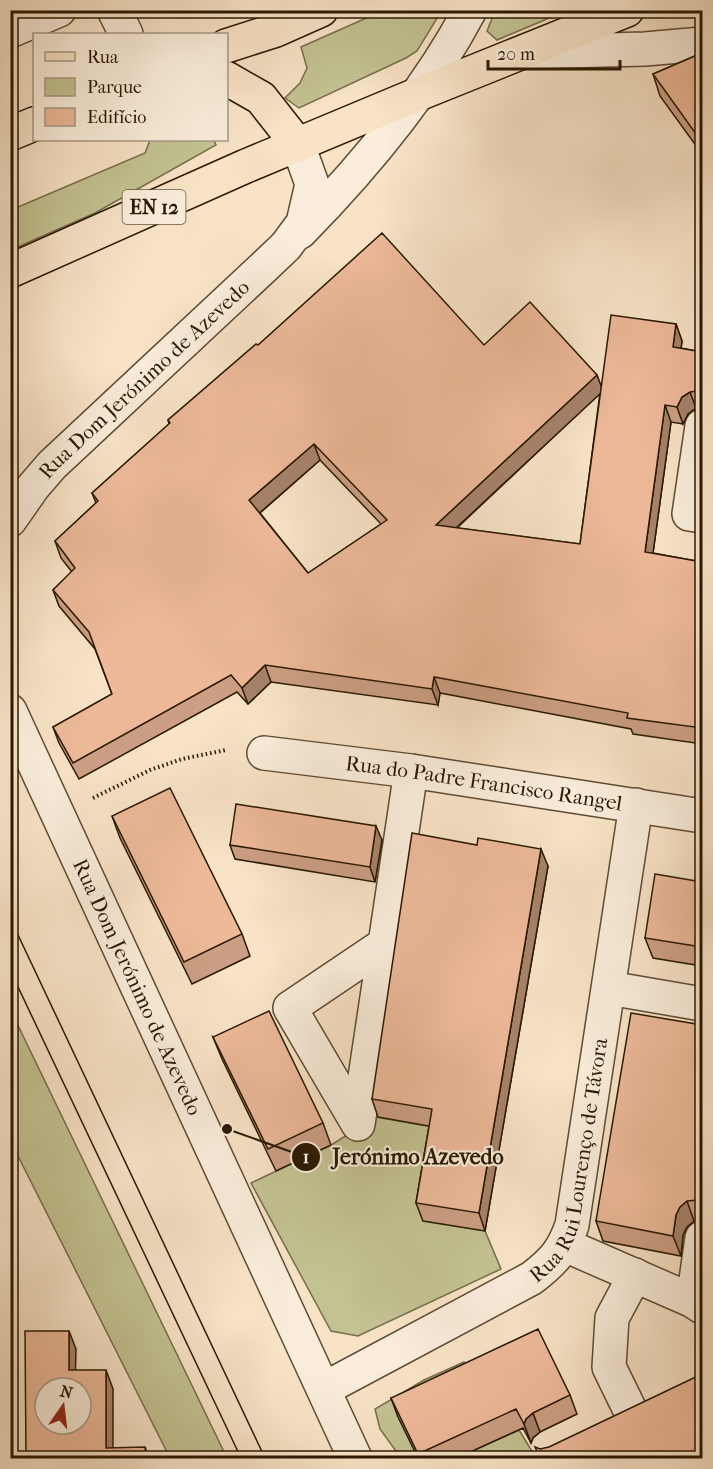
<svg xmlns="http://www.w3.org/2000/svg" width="713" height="1469" viewBox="0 0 713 1469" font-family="'IM FELL French Canon',serif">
<rect width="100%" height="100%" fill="#f8e3c7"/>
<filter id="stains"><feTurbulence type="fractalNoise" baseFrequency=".00333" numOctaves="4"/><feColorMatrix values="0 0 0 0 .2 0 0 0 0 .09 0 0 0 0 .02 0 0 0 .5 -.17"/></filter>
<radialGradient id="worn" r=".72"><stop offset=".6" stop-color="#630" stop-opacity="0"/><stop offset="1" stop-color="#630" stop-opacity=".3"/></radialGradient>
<path fill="#c3c292" stroke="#766d4a" stroke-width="1.5" d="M382,11h55l2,4 -22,36 -11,7 -107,50 -14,-10 15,-15 7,-15 -6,-21z
M495,11v-1l71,1 -69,29 -10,-9z
M150,140h64l2,5 -121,68 -84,37v-40l134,-57z
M11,1011l216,447h-57l-159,-316z
M376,1117l62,11 -15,92 62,11 16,38 -143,67 -27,-5 -80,-148 80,-38z
M464,1362l11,18 -57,78h-17l-21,-29 -5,-20 49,-29z
M519,1430l17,28h-79z"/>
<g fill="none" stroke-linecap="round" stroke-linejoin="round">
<g stroke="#5d4b33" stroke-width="36">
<g id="minor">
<path d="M114,10l12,24"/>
<path d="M10,31l49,-21"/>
<path d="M524,52l121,-3 57,-5"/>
<path d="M300,232c65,-66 126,-139 170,-222"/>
<path d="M702,426l-13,88 13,2"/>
<path id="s1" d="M10,520l23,-33 19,-22 213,-199 21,-20 17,-23 9,-39 -14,-39"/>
<path id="s2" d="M10,711l345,747"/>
<path id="s3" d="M264,753l147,18 291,45"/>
<path d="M385,944l-95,64 68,116 53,-353"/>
<path d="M609,988l93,16"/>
<path d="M565,1245l128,56 9,6"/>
<path d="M693,1301l9,-63"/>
<path id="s4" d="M324,1389l208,-111c22,-17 31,-27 40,-53l64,-420"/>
<path d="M630,1410l-21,-43 3,-49 23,-43"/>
</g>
</g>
<g stroke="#291802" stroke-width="36">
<path id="major" d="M226,46l50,-16 45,-20
M226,78l35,20 37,47
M10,134l24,-10
M10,271l236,-105 170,-71 211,-85"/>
</g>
<path stroke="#291802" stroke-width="4" stroke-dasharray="1.5 3" stroke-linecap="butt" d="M93,798l57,-28 32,-11 44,-9"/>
<use href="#minor" stroke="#faeddb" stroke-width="33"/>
<use href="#major" stroke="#f8e3c7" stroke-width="33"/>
<path stroke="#291802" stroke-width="1.5" d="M10,918l255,540
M10,970l231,488"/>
</g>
<path fill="#cc9f84" stroke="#291802" stroke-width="1.5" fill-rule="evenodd" d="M702,53v101l-42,-58 -7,-22z
M676,324l6,17 -1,7 21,4v56h-6l-8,6 -5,10 -12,-2 -18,131 49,9v182l-69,-10 -2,-5 -191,-36 -2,12 -167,-23 -23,22 -11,-12 -158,87 -20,-36 -6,-16 59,-33 -17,-45 -36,-43 -6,-16 19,-18 -11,-14 -6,-17 41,-38 -4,-10 77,-69 -1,-4 90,-75h226l113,30 4,12zM600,393l-20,151 -123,-16zM320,460l61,64 -73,49 -48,-60z
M112,816l130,118 8,22 -58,28 -72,-146z
M382,840l-7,42 -140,-23 -5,-14z
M477,845l71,21 -63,365 -62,-10 -7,-18 13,-77 -51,-9 -6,-18z
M702,882v84l-49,-8 -8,-20z
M702,1025v195l-8,1 -7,6 -4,8 -2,21 -78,-15 -7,-20z
M213,1037l110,86 8,22 -55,26 -54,-112z
M570,1395l7,19 -37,18 -7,6 -2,5 -8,-15 -66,30h-39l-20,-41 -7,-19z"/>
<path fill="#a6826b" stroke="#291802" stroke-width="1.5" d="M702,130v23l-6,-19z
M676,324l6,17 -3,22 -6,-16z
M597,375l6,16 -161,150 -6,-16z
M690,392l6,16 -8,6 -5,10 -6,-17 5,-10z
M665,405l6,17 -20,146 -6,-16z
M314,444l6,16 -65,57 -6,-17z
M265,665l6,17 -23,22 -6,-16z
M434,677l6,16 -2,12 -6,-16z
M376,826l6,14 -7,42 -5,-15z
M541,849l7,17 -63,365 -6,-18z
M687,1201l7,20 -7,6 -4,8 -2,21 -8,-20 3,-21 4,-8z
M69,1331l7,18 -1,39 -6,-18z
M106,1370l7,19v69l-7,-10z
M533,1413l7,19 -7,6 -2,5 -7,-19 2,-5z
M145,1447l4,11h-3z"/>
<path fill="#edb999" stroke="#291802" stroke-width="1.5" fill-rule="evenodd" d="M702,53v77l-6,4 -43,-60z
M382,233l102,112 46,-43 67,73 -161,150 144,19 31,-229 65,9 -3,23 29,5v41l-4,-2 -8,1 -8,5 -5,10 -12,-2 -20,147 57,10v166l-75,-10 1,-5 -194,-36 -2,12 -167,-24 -23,23 -11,-13 -158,88 -20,-36 59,-33 -23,-62 -36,-42 22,-22 -20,-27 43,-40 -6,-8 78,-70 -2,-3 88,-76 2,1zM314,444l73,76 -79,53 -59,-73z
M170,788l72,146 -58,28 -72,-146z
M236,804l140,22 -6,41 -140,-22z
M412,833l65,12 1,-7 63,11 -62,364 -63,-10 16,-94 -60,-10z
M655,874l47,8v65l-57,-9z
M269,1011l54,112 -55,26 -55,-112z
M631,1013l71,12v177l-4,-2 -11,1 -7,6 -4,8 -3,21 -77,-15z
M538,1329l32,66 -37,18 -7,6 -2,5 -8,-15 -98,45 -27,-56z
M25,1331h44v39h37v78l39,-1 1,11h-120zM45,1388h36v36h-36z
M702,1374v84h-162l-5,-11 5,2 9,-2z"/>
<g text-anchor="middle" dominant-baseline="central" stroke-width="4.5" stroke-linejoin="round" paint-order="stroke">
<rect fill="#faeddb" stroke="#685843" stroke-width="1.5" x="122.5" y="190" width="63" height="34" rx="4.5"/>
<g font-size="20" font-weight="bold" fill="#291802">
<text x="154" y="207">EN 12</text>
</g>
<g font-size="21" fill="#291802" stroke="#faeddb">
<text stroke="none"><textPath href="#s1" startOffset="195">Rua Dom Jerónimo de Azevedo</textPath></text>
<text stroke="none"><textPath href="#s3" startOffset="222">Rua do Padre Francisco Rangel</textPath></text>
<text stroke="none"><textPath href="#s2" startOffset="304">Rua Dom Jerónimo de Azevedo</textPath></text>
<text stroke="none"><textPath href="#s4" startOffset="364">Rua Rui Lourenço de Távora</textPath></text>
</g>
</g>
<path fill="none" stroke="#291802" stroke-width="2" d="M227 1129L306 1157"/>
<g fill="#291802" stroke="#faeddb" stroke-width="2">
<circle cx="227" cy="1129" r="6"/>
<circle cx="306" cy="1157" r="15"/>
</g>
<g font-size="18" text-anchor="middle" font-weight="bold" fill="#fff">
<text x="306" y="1163">1</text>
</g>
<g font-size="22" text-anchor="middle" font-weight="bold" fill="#291802" stroke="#faeddb" stroke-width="4.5" stroke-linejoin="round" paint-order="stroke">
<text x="418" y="1164">Jerónimo Azevedo</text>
</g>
<rect width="713" height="1469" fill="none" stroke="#f8e3c7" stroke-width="36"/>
<rect x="12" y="12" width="689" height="1445" fill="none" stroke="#291802" stroke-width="3"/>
<rect x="18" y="18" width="677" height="1433" fill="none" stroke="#291802" stroke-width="1.5"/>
<rect x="33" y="33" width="195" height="108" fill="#faeddb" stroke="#a69884" stroke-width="1.5"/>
<rect x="45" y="52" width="30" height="9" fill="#f8e3c7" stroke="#a69884" stroke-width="1.5"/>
<text x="87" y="63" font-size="18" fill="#291802">Rua</text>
<rect x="45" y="78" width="30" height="18" fill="#c3c292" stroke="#a69884" stroke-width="1.5"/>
<text x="87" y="93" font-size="18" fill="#291802">Parque</text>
<rect x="45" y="108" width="30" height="18" fill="#edb999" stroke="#a69884" stroke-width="1.5"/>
<text x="87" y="123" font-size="18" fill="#291802">Edifício</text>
<g transform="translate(63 1406) rotate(14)"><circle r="28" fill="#faeddb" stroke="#a69884" stroke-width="1.5"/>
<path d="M0-4.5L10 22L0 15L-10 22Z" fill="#8f2418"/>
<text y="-9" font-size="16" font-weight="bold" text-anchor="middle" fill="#291802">N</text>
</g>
<path d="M488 60v9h132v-9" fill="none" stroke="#291802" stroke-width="3"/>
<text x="497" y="60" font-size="18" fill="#291802" stroke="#faeddb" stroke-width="4.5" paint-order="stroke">20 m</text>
<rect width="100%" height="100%" filter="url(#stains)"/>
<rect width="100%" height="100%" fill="url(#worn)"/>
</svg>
